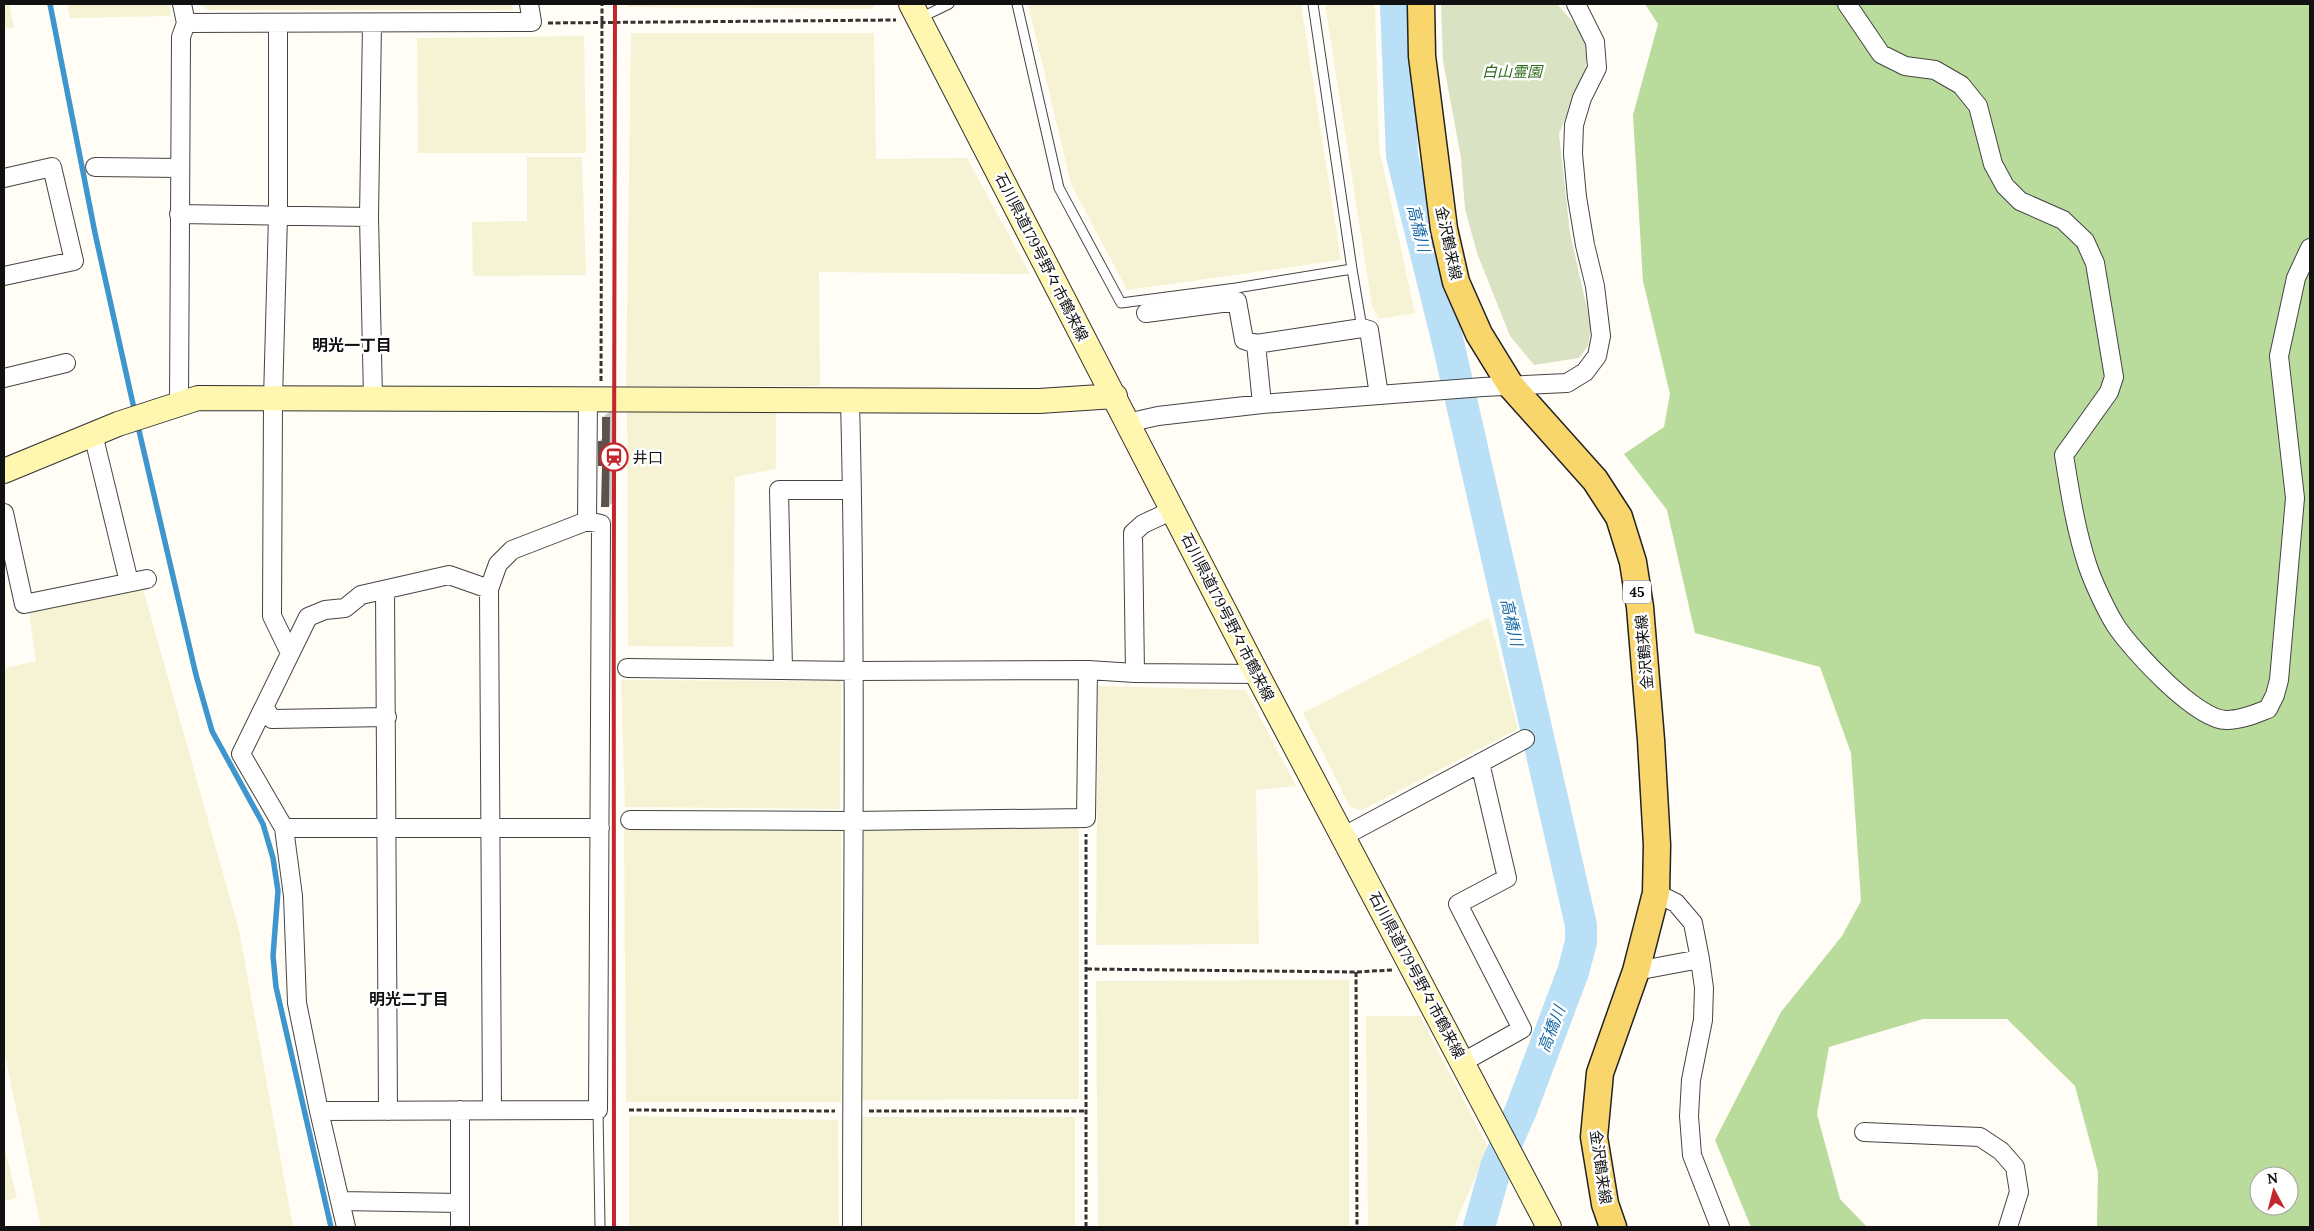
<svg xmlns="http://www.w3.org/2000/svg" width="2314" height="1231" viewBox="0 0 2314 1231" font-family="Lora,'Noto Sans JP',serif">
<rect width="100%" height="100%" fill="#fffdf5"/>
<path fill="#f6f3d4" d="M4,4h5l5,23 -10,2z
M67,4h102l2,12 -101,2z
M200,4h312l1,6h-305z
M627,4h250l-5,5 -245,-2z
M1028,4h273l40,256 -214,30 -56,-106z
M1325,4h50l4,144 36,165 -36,6 -7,-13z
M631,33h243l2,126 91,-1 63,116 -211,-2 1,114h-194z
M584,36l2,117h-168l-1,-115z
M527,157h55l4,118 -113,1 -1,-54 55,-1z
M627,408h149v61l-41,8 -2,170 -105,-1z
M143,589l96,341 54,297h-252l-37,-176v-383l32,-7 -7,-48z
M1489,617l29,112 -156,81 -12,-3 -47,-94z
M621,680l220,1 -1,128 -215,-2z
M1098,686l148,4 50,96 -40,4 3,154 -163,1z
M861,826l218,2v271l-217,1z
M624,828h217v274h-215z
M1349,980v247h-251l-2,-246z
M1366,1016h54l68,131 -34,80h-86z
M629,1116l209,4 1,107h-210z
M862,1117h213v110h-213z
M4,1145l13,53 -13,3z"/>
<path fill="#b9dc9c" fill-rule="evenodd" d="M1645,4h665v1223h-213l1,-55 -23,-86 -68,-67h-84l-94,28 -12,67 23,85 27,28h-116l-36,-87 66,-128 61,-76 19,-35 -10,-148 -31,-86 -125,-34 -28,-123 -43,-56 40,-27 6,-33 -27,-113 -10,-166 25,-91zM2259,1176h30v30h-30z"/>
<path fill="#d9e3c4" d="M1441,4h116l24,27 7,15 -3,25 -26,63 11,99 21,93 -3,20 -9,12 -45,7 -24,-29 -33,-83 -12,-44 -4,-51 -18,-97z"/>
<path fill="#0003" d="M610,411h6v88l-7,7 -10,-65 4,-3v-21z"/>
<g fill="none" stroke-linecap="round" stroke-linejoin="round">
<path stroke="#3f96cf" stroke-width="5.5" d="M50,4l45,229 40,180
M137,422l59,253 16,56 51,93 10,34 5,33 -5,65 3,31 55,240"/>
<path stroke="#b9e0f7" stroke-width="32" d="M1396,4l6,152 47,191 132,578v17l-8,30 -52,138 -25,57 -17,60"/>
</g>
<path fill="#5a524d" d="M602,417h8l-1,90h-8l1,-41h-4v-25h4z"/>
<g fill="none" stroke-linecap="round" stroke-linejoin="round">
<g stroke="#444" stroke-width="11">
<path id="lane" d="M1017,4l42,184 62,115 115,-15 116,-19 10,59
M1313,4l39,265
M920,18l29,-14
M598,1110l2,117"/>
</g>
<g stroke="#444" stroke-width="20">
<path id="street" d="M1847,4l34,50 24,12 30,4 26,15 17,21 15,58 12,22 15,15 43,19 22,21 10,22 19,114 -5,15 -45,63c6,38 12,76 24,112 6,17 18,43 28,59 16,24 81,95 111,94 14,0 28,-6 41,-11l7,-14 4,-15 16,-182 -16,-142 17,-78 14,-30
M186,23l346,-1 -3,-18
M372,23l-3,194 4,181
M278,24v192l-5,183 -1,217 18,37
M95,167l84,1
M4,178l48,-11 22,94 -70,15
M179,214l190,3
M1146,313l91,-12 7,39 12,4
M4,378l62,-15
M850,401c7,275 2,551 2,826
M179,403l2,-366 5,-14 -4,-19
M1262,404l-6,-60 106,-16 7,2 10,65
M1127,423l31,-7 104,-12 221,-17 84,-4 18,-11 12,-16 4,-20 -6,-50 -10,-41 -8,-48 -4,-43 1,-29 8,-27 15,-30 -2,-26 -19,-38
M93,434l36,148
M1173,510l-30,14 -10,9 2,140 122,1
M4,513l20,91 123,-25
M489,589l-40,-14 -88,20 -16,13 -20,2 -17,7 -67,137 43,74h316
M385,590l3,521
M627,668l228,3 233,-1 47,3
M783,669l-4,-179h73
M264,707l8,12 115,-2
M630,820l222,1 234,-3 2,-148
M284,828l9,68 4,107 22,108
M1344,836l181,-97
M1656,893l20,10 17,20 7,36 4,29 -1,32 -12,60 -2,36 3,39 28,72
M1636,971l64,-12
M1463,1062l59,-33 -64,-125 49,-26 -27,-115
M492,1110l-3,-521 9,-25 14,-14 75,-29
M1864,1132l116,5 21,14 14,16 4,25 -11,35
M340,1201l120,2
M346,1227l-27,-116 279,-1 3,-586 -14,-3 1,-122
M460,1227v-117"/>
</g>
<g stroke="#333" stroke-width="26">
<path id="secondary" d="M911,4l346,670 292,553
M4,471l114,-47 80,-26 841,3 76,-5"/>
</g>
<g stroke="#222" stroke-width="29">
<path id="primary" d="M1421,4l1,52 22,173 12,53 23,52 32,52 84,94 24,37 14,45 7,45 11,133 6,105 -1,48 -20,78 -36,102 -6,64 11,67 8,23"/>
</g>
<path stroke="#333" stroke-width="3" stroke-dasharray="5 2.5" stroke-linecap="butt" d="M548,23l348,-3
M601,381l1,-377
M1087,969l269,3 36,-2
M1356,972l1,255
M629,1110l206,1
M869,1111h217
M1086,1227v-393"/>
<use href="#lane" stroke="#fff" stroke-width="9"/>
<use href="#street" stroke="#fff" stroke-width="18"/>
<use href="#secondary" stroke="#fff6b0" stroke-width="24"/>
<use href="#primary" stroke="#f9d66b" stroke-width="26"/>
<path stroke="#c4262e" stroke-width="4" d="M614,1227c1,-408 -2,-815 1,-1223"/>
</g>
<defs>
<g id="station-ring" transform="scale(1.4375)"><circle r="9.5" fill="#fff" stroke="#c4262e" stroke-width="1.5"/><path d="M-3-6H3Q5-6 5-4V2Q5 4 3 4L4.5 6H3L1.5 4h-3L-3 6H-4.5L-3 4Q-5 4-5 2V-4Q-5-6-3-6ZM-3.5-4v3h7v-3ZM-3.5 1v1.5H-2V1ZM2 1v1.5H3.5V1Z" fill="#c4262e"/></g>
</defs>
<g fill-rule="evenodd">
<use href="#station-ring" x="614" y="457"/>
</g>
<g text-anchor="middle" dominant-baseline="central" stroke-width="5" stroke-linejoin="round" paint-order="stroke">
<rect fill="#fff" stroke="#585858" stroke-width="1" x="1623" y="580.5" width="28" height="23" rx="4"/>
<g font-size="14" font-weight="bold" fill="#111">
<text x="1637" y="592">45</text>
</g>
<g font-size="15" font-style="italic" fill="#2f6b1f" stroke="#fff">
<text x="1512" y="71">白山霊園</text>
</g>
<g font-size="15" fill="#111" stroke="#fff">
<text transform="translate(1449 243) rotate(78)">金沢鶴来線</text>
<text transform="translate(1042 257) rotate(63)">石川県道179号野々市鶴来線</text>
<text transform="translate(1228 617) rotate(63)">石川県道179号野々市鶴来線</text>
<text transform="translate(1644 652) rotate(-95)">金沢鶴来線</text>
<text transform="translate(1417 975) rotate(62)">石川県道179号野々市鶴来線</text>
<text transform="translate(1601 1167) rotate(82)">金沢鶴来線</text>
</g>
<g font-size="15" fill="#111" stroke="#fff" text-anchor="start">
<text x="633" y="457">井口</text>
</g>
<g font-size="16" font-style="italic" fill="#1768a6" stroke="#fff">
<text transform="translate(1419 228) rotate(76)">高橋川</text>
<text transform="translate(1512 622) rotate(77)">高橋川</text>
<text transform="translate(1551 1029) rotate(-69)">高橋川</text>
</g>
<g font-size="16" font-weight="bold" fill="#111" stroke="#fff">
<text x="352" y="345">明光一丁目</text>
<text x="409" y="999">明光二丁目</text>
</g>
</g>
<rect width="2314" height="1231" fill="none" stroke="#111111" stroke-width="10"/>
<g transform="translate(2274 1191) rotate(353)"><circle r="24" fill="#ffffff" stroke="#a0a0a0"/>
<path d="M0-4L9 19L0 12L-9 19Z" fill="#c4262e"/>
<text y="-8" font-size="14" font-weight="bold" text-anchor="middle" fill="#111111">N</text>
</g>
</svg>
